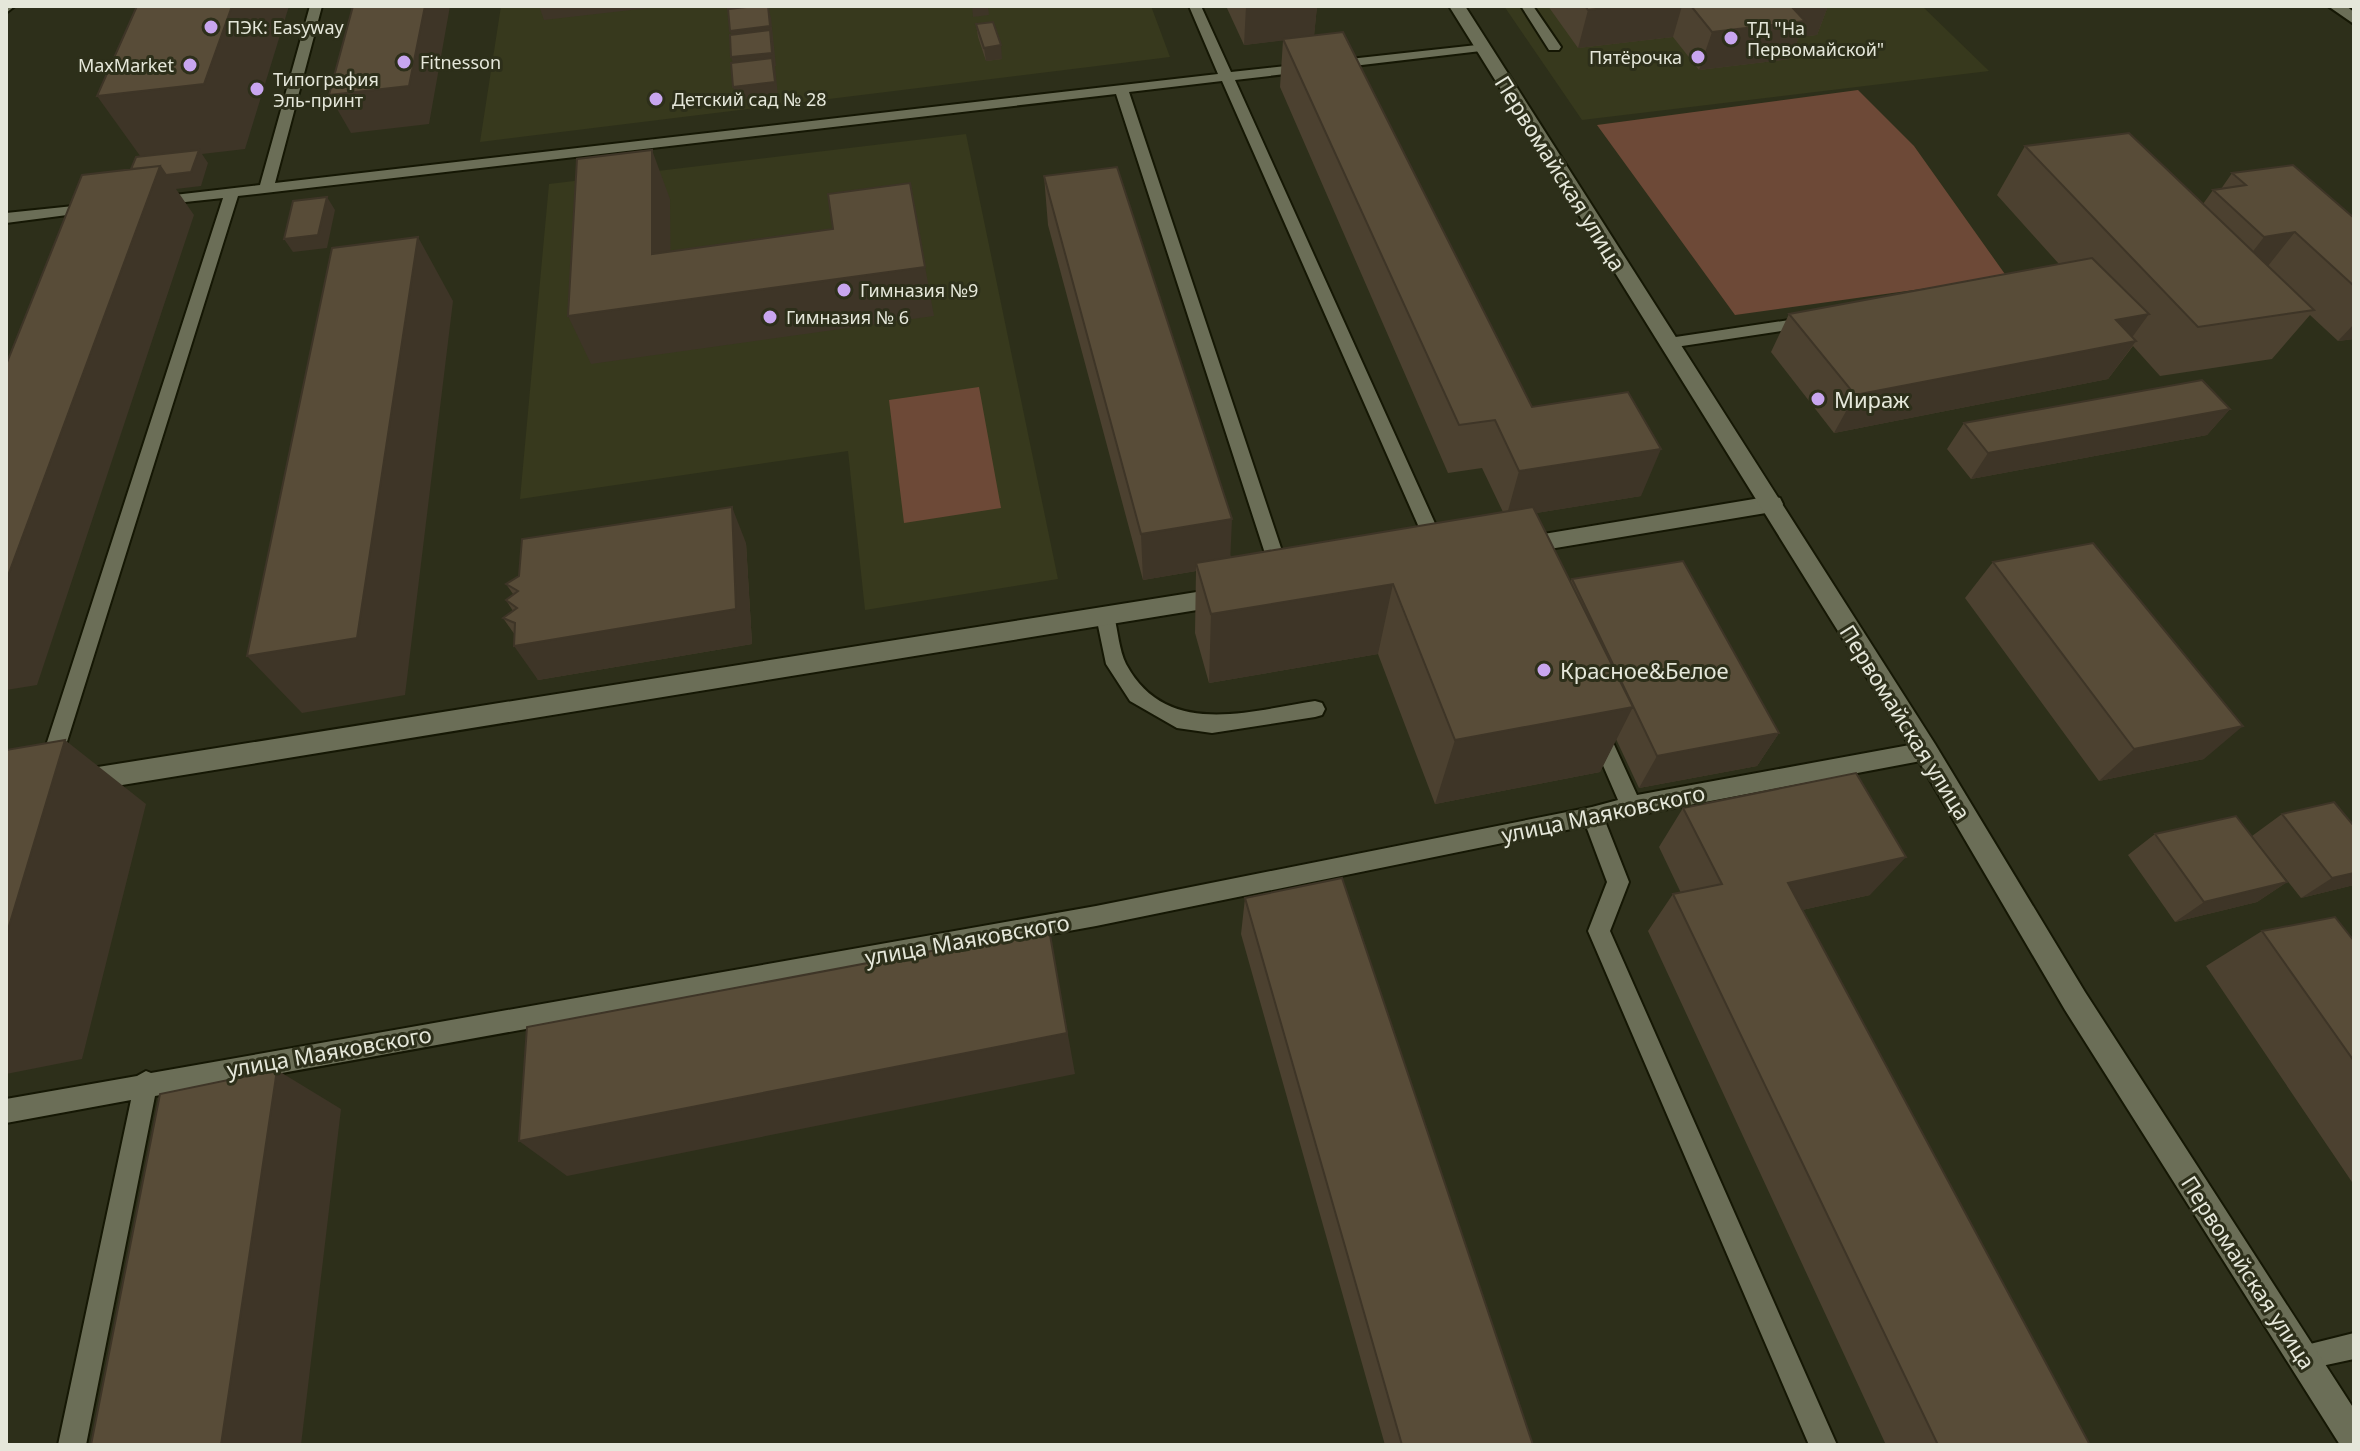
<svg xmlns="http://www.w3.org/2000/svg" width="2360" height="1451" viewBox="0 0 2360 1451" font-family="'Noto Sans',sans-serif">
<rect width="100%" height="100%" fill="#2d2f1a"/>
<path fill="#37391d" d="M501,6h650l19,51 -690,85z
M1504,6h418l67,65 -407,49z
M966,134l92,445 -193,31 -17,-159 -328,48 29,-315z"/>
<path fill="#6d4937" d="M1858,90l56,56 93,131 -272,38 -138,-190z
M979,387l22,121 -97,15 -15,-123z"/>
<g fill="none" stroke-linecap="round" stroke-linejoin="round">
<g stroke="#151704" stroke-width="4">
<path id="lane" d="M310,6h12l-47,177 943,-109 -29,-68h12l30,66 255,-28 2,3 -7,4 -246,29 212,470 -9,7 -9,-7 -207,-469 -93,11 161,483 -9,7 -9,-7 -156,-481 -878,102 -178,568 -3,6 -7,3 -7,-3 -3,-6 183,-566 -66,7 -7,-4 7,-4 103,-12z
M1521,6h12l28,41 -2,3h-10z
M93,204l7,4 -2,3 -92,12v-10z
M1809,317l6,1v8l-146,22 -8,-5 8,-5z
M1105,609l7,2 2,5c4,15 5,34 12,48 40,75 123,47 189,37l7,2 3,6 -3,6 -7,2 -103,16 -35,-5 -47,-27 -24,-37 -10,-48 2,-5z
M1599,725l7,2 31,68 289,-53 7,3 3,6 -3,6 -7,3 -321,61 24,61 -19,49 227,514h-28l-221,-514 19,-49 -21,-56 -490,100 -941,170 -69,349h-28l73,-345 -125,23v-24l131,-23 9,-5 5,2 945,-167 496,-99 26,-7 -29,-67 3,-6z
M2354,1333v26l-51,11 -9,-4 -4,-9 4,-9z"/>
</g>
<g stroke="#151704" stroke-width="4">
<path id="street" d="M1772,496l8,2 3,6 -3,6 -8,2 -252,42 -8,-2 -3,-6 3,-6 8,-2z
M1228,587l8,3 3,6 -3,6 -8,3 -1149,187 -9,-4 -3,-7 3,-7 9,-4z"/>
</g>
<g stroke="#151704" stroke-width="4">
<path id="secondary" d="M6,6h9l-9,7z
M1449,6h16l470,738 150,248 269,417v36h-14l-275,-435 -148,-252z
M2328,6h18l8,6v12z"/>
</g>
<use href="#lane" fill="#6b6e57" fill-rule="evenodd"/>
<use href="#street" fill="#6b6e57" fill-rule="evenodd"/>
<use href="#secondary" fill="#6b6e57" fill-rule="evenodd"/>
</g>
<path fill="#4c4130" d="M1226,6h91l-3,29 218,372 109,89 -105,17 34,69 2,-3 207,154 -22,33 -118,22 -23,-49 -16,33 -165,32 -57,-150 -169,29 -14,-50 1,-62 -53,9 -95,-355 -4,-49 187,381 272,-45 -21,-44 -34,5 -168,-386 3,-47 -39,5z
M1548,6h280l-11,29 -18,2 -9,22 -91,11 -26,-33 -95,11z
M976,24l26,35 -16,2 -8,-24z
M2025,146l178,58 10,-14 8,-1 11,-16 122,45v121l-16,2 -28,-26 -38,44 -112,17 -27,-30 -25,33 -274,54 -63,-81 18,-38 270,-50 -62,-69z
M2230,409l-23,26 -236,44 -24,-30 17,-26z
M746,543l6,101 -214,36 -23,-45 -12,-17 10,-7 -7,-11 7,-6 -7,-10z
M1993,562l211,197 -105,22 -134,-183z
M1683,808l187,87 -68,15 288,535h-204l-238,-514 25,-37 8,-1 -22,-46z
M2282,814l72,12v59l-53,13 -49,-62z
M2155,834l132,48 -30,20 -82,20 -47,-67z
M1245,898l288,547h-148l-144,-511z
M2262,931l92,10v244l-148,-219z"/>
<path fill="#3e3527" d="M232,6h57l-44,143 -43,5 6,9 -7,23 -25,3 18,26 -157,470 -31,5v-109l154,-415 31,6 -48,-12 -46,-64z
M425,6h25l-21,118 -78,9 -22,-38z
M539,6h127l-122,14z
M768,6l3,12 5,48h-1l3,30 -41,4 -4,-13 2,-16 -4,-14 3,-13 -4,-13z
M972,6h16l1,9 -16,2z
M1246,6h71l-3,31 -70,8z
M1619,6h63l-9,31 -95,11 10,-38z
M1786,6h42l-11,29 -18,2 -9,22 -91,11 13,-38z
M1001,45l1,14 -16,2 -2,-13z
M652,150l18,49 1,103 254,-35 -15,-84 24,133 -343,48 -23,-48 84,-62z
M327,197l8,13 -8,38 -34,4 -9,-13z
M2295,232l-31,39 -30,5 30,-39z
M418,237l35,64 -48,394 -103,18 -55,-57z
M2149,314l-21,29 8,-2 -28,38 -274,54 21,-38 261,-75z
M2354,324v15l-16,2z
M2230,409l-23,26 -236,44 17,-26z
M1661,449l-20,47 -135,22 13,-47z
M732,507l14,36 6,101 -214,36 -24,-34z
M1232,519l-2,46 -34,-2v8l-53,9 -2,-46z
M1393,584l-15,70 -169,29 2,-69z
M1633,707l-33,65 -165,32 20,-64z
M2243,726l-39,33 -105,22 35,-32z
M1779,733l-22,33 -118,22 18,-32z
M65,740l81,64 -64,255 -76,15v-138z
M1906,857l-36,38 -113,25 31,-37z
M2354,873v12l-53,13 31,-20z
M2287,882l-30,20 -82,20 29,-20z
M1049,929l26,145 -508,102 -48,-35z
M277,1070l64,39 -40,336h-80z"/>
<path fill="#584c38" stroke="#3e3527" stroke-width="2" d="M137,6h95l-28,78 -107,12z
M353,6h72l-16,80 -80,9z
M756,6h12l2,20 -40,5 -2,-22z
M1585,6h34l-31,4z
M1691,6h100l14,15 -93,11z
M993,22l8,23 -17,3 -8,-24z
M770,30l2,23 -41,4 -1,-22z
M1343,32l189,375 96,-15 33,57 -142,22 -24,-51 -36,5 -176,-386z
M772,58l3,24 -42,5 -2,-24z
M2129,133l185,177 -116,17 -173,-181z
M199,150l-8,22 -25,3 -6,-9 -29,3 5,-12z
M652,150v104l181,-25 -5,-35 82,-11 15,84 -357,49 9,-157z
M2293,165l61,53v68l-59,-54 -31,5 -51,-47 33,-5 -14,-12z
M160,166l-154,415v-216l76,-190z
M1117,167l115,352 -91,15 -97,-358z
M327,197l-9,38 -34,4 9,-38z
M418,237l-61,401 -110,18 85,-408z
M2092,258l57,56 -33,6 20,21 -281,54 -66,-81z
M2202,380l28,29 -242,44 -24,-30z
M732,507l4,102 -222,37 1,-23 -12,-5 14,-10 -11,-8 12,-9 -12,-7 13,-8 3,-37z
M1533,507l100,200 -178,33 -62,-156 -182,30 -15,-51z
M2093,543l150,183 -109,23 -141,-187z
M1683,561l96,172 -122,23 -85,-177z
M65,740l-59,196v-186z
M1856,773l50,84 -118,26 302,562h-152l-265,-551 49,-10 -39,-76z
M2334,802l20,24v47l-22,5 -50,-64z
M2236,816l51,66 -83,20 -49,-68z
M1342,878l191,567h-131l-157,-547z
M2335,917l19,24v120l-92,-130z
M1049,929l18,104 -548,108 8,-114z
M277,1070l-56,375h-130l69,-351z"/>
<g fill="#c8a6ef" stroke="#2d2f1a" stroke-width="3">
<circle cx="211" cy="27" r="8"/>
<circle cx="1731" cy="38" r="8"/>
<circle cx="1698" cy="57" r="8"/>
<circle cx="404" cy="62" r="8"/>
<circle cx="190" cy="65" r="8"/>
<circle cx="257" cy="89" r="8"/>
<circle cx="656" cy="99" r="8"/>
<circle cx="844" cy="290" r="8"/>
<circle cx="770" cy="317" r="8"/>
<circle cx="1818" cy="399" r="8"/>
<circle cx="1544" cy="670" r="8"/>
</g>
<g text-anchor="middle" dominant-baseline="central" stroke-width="6" stroke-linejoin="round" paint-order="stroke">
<g font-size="18" fill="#e5e7da" stroke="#2d2f1a" text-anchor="start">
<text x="227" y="27">ПЭК: Easyway</text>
<text x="1747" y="28">ТД "На<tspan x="1747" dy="21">Первомайской"</tspan></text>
<text x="1682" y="57" text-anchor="end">Пятёрочка</text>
<text x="420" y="62">Fitnesson</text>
<text x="174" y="65" text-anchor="end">MaxMarket</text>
<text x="273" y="79">Типография<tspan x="273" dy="21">Эль-принт</tspan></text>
<text x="672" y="99">Детский сад № 28</text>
<text x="860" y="290">Гимназия №9</text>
<text x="786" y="317">Гимназия № 6</text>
</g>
<g font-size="22" fill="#e5e7da" stroke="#2d2f1a">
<text transform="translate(1561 173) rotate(58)">Первомайская улица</text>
<text transform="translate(1906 722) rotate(58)">Первомайская улица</text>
<text transform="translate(1603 813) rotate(-12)">улица Маяковского</text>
<text transform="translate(967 939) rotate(-10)">улица Маяковского</text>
<text transform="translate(329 1051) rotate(-10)">улица Маяковского</text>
<text transform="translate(2249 1272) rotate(57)">Первомайская улица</text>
</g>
<g font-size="22" fill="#e5e7da" stroke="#2d2f1a" text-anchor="start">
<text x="1834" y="399">Мираж</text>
<text x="1560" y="670">Красное&amp;Белое</text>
</g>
</g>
<rect width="2360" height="1451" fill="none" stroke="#e5e7da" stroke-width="16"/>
</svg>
